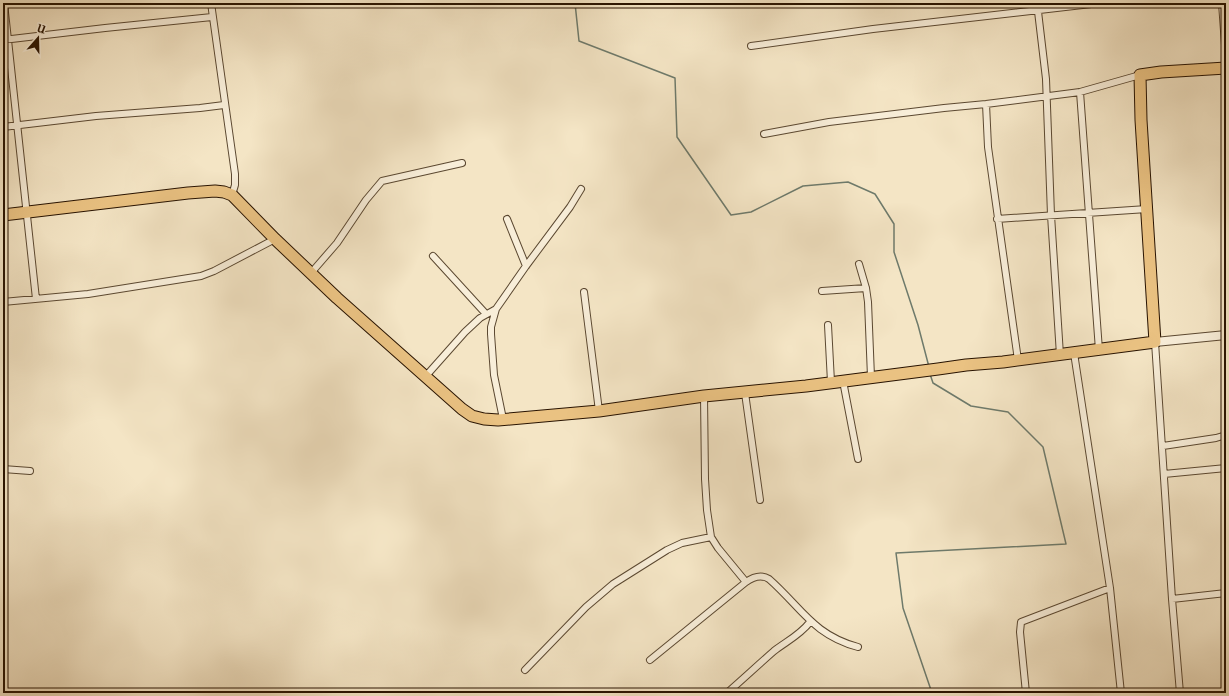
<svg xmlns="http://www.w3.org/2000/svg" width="1229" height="696" viewBox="0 0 1229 696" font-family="'IM FELL French Canon',serif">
<rect width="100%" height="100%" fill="#f4e5c5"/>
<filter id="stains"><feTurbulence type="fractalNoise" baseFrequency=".005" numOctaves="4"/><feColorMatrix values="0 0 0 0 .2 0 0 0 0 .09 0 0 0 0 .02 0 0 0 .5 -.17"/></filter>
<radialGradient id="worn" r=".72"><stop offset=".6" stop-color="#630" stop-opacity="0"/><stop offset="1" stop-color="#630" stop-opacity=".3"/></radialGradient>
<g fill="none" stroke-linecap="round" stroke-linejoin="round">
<path stroke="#6e7a6b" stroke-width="1.5" d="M575,3l4,38 96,37 2,59 54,78 20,-3 52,-26 45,-4 27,12 19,30v28l24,73 11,42
M930,374l3,9 38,23 37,6 35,35 23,97 -170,9 7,55 29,85"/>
<g stroke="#5b4831" stroke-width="8">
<path id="minor" d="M4,3l32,296
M211,3l24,171v11l-3,10
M1037,3l9,76 5,136 9,140
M1222,3l4,56
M3,40l102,-12 107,-11
M751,46l122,-17 227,-26
M1080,92l19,258
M986,104l2,43 30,213
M3,127l93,-11 104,-8 24,-3
M764,134l65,-12 115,-14 42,-4 94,-12 60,-17
M507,219l19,47
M997,219l150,-10
M433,256l53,58
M859,264l7,24 2,14 3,75
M311,273l26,-30 29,-43 16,-19 80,-18
M822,291l44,-3
M584,292l15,119
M3,302l85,-8 113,-18 13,-5 61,-32
M496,309l-5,18v7l3,41 9,44
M828,325l3,57
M1155,342l17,257 8,94
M1074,353l36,235 11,105
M425,377l40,-45 15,-14 16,-9 30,-43 44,-59 11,-18
M843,381l15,78
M745,393l15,107
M704,396l1,83 2,31 4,27 7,11 28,34
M1163,446l53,-8 10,-3
M3,469l27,2
M1164,474l62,-6
M1172,599l54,-6
M650,660l96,-78c7,-5 15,-8 23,-3 32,28 44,56 89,68
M525,670l61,-63 27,-23 54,-34 15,-7 29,-6
M727,693c16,-14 31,-28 47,-42 13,-10 26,-16 36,-29
M1026,693l-6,-61 1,-10 89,-34"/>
</g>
<g stroke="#5b4831" stroke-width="10">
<path id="tertiary" d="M1155,342l71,-7"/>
</g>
<g stroke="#281300" stroke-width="13">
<path id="trunk" d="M3,215l185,-22 27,-2 9,1 8,3 43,44 62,59 125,111 10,7 12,3 14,1 101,-9 105,-15 102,-10 132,-17 28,-4 37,-3 152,-20 -14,-222 -1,-45 21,-3 65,-4"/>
</g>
<use href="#minor" stroke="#f8eed9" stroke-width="6"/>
<use href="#tertiary" stroke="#f8eed9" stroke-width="8"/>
<use href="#trunk" stroke="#eac282" stroke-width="11"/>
</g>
<rect width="1229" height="696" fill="none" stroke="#f4e5c5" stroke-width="16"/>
<rect x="4" y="4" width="1221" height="688" fill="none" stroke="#281300" stroke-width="2"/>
<rect x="8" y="8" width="1213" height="680" fill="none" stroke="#281300"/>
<g transform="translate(38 38) rotate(20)" stroke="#f8eed9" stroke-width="3" paint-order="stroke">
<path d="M0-3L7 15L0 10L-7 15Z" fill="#281300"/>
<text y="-6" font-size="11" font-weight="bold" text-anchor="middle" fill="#281300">U</text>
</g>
<rect width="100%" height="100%" filter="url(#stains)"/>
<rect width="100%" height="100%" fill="url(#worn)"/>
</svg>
